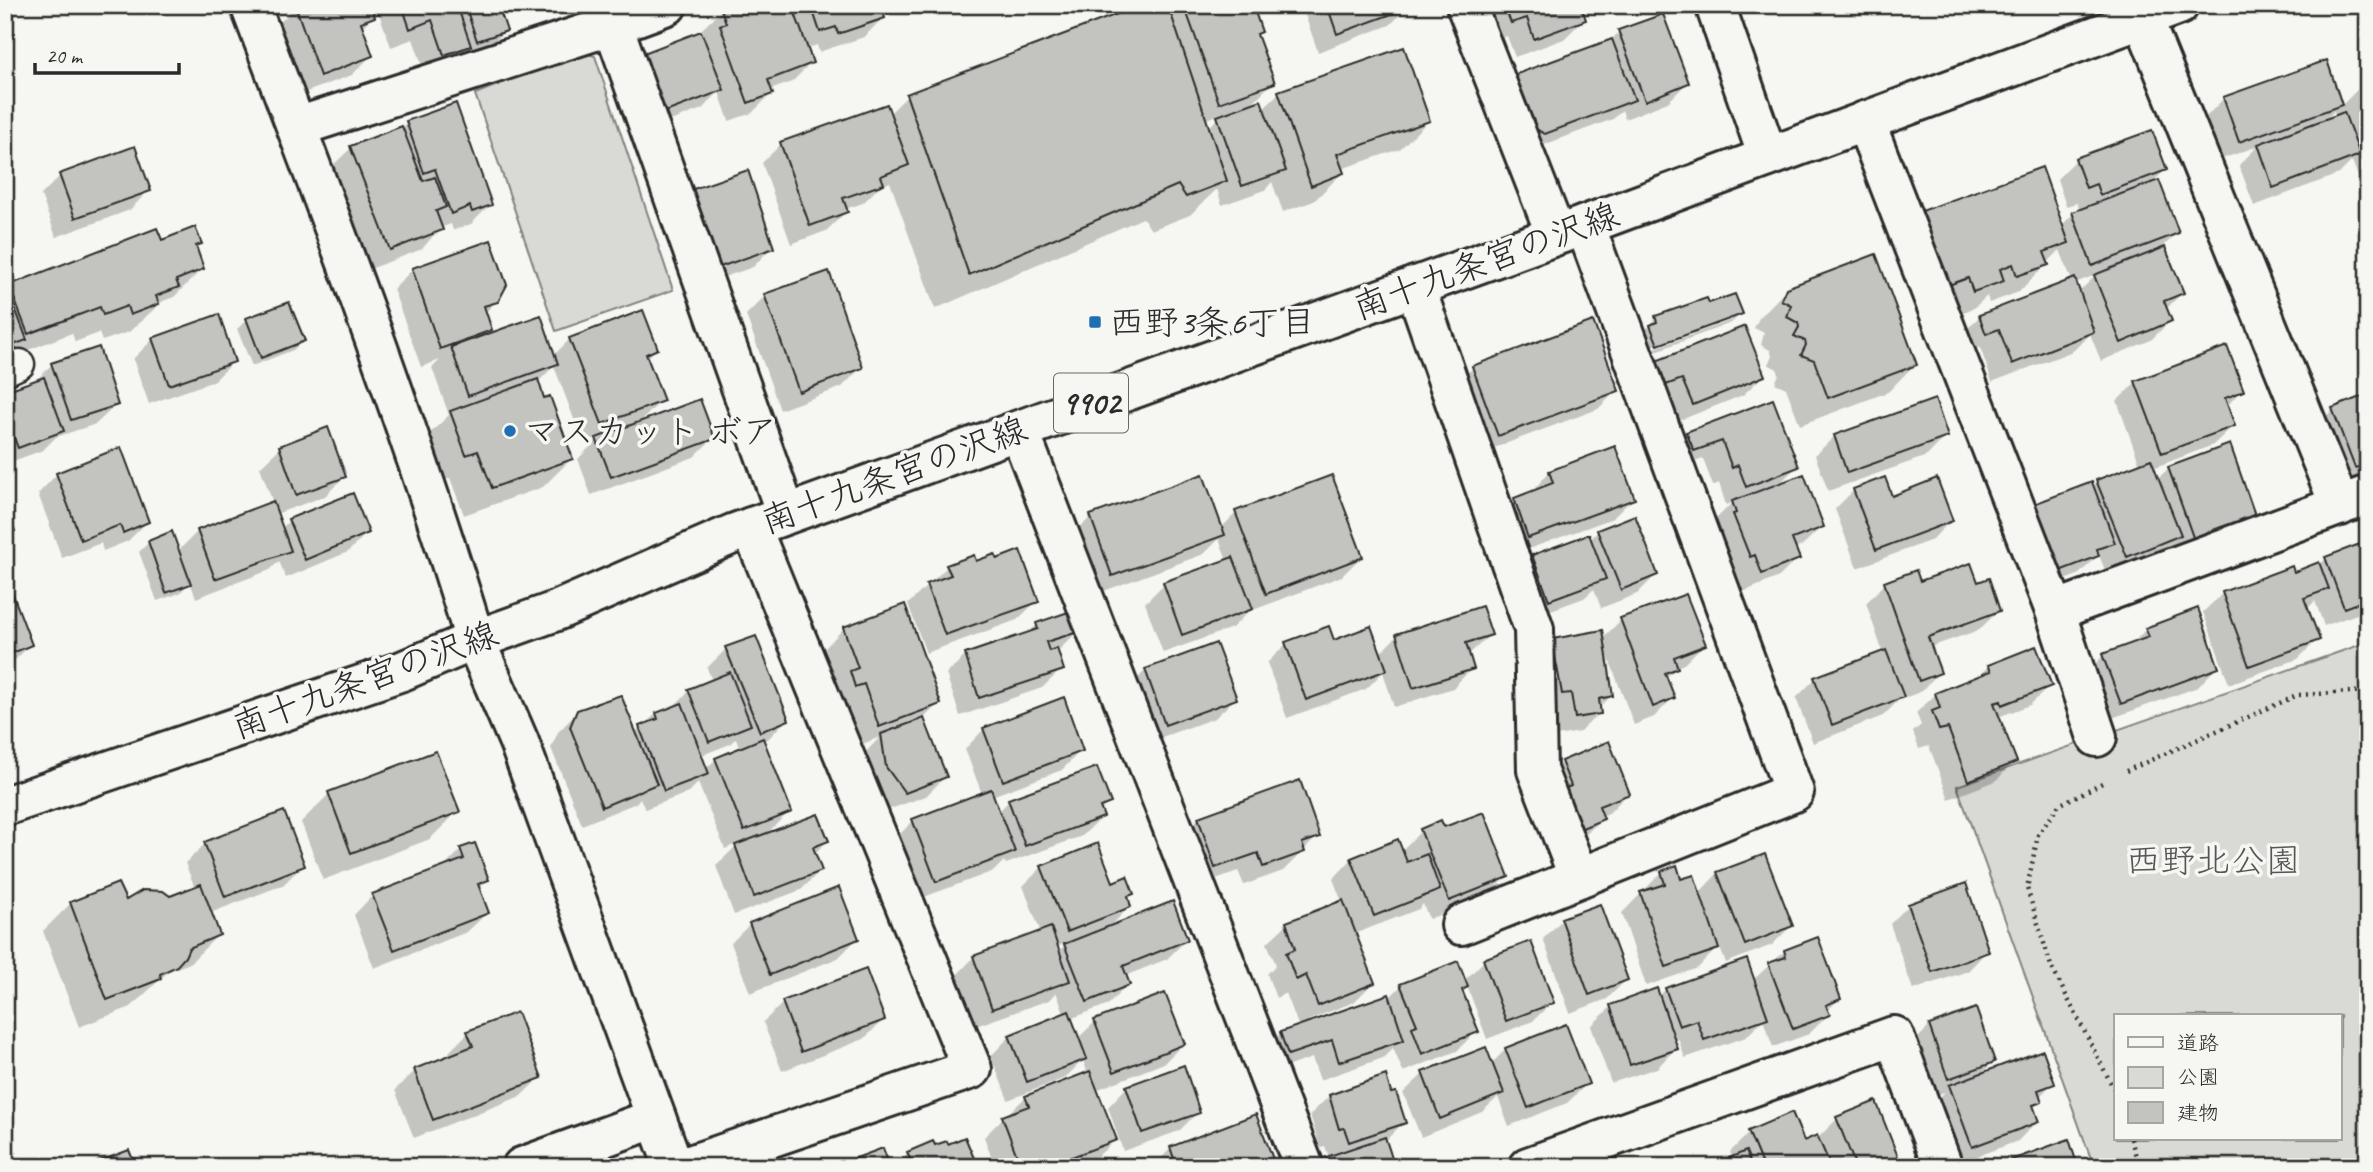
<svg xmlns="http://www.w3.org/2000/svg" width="2373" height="1172" viewBox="0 0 2373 1172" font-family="Caveat,'Klee One',sans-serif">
<rect width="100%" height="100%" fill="#f6f6f2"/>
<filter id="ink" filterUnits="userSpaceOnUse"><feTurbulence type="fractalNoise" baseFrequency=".0143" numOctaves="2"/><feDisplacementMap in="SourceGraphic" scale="14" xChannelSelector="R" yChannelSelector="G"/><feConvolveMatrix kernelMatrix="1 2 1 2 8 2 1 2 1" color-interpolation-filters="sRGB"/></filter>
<g filter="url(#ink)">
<path fill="#d9d9d5" stroke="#828280" stroke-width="2" fill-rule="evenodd" d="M581,52l14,4 78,234 -117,41 -81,-237z
M2368,642v525h-274l-137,-381zM2116,1016h224v123h-224z"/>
<path fill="#0003" fill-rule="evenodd" d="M298,5l75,11 -12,12 10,28 -19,19 -51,19 -25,-68z
M376,5h81v5l5,-5h34l9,25 -9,10 -28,10 -1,-3 -17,18 -25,8 -12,-34 -22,8z
M779,5h100l4,13 -19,19 -45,15 -2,-7 -11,4 5,14 -19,19 -22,8 1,4 -19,19 -23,8 -10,-29 -17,17 -58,22 -2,-75 61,-24 -1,-3 20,-19 28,6z
M1178,5h60l22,27 -4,4 17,46 -24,24 13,3 17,-16 149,28 -28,28 -59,20 1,4 -28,28 -31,11 -11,-30 -7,8 -43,15 -5,-16 -27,26 -39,15 -8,-12 -208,91 -45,-127 -12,6 -15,15 -18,6 1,3 -20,19 -35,13 -29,-81 19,-19 108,-30 18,-18 262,-82zM1223,113l-15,15 -4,-8z
M1310,5h99v1l-19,19 -72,27 -14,-40z
M1478,5h101l5,14 -20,20 -49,18 -8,-21 -15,5z
M1777,5h17l-15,6z
M1662,16l25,67 -19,19 -43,17 -3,-9 -9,9 -88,33 -15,-8 109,-112z
M2325,63l16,43 21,-21 6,-2v119l-16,-41 -13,13 -85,32 -15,-41 19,-19 -39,14 -14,-42 19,-20zM2334,111l2,6 -12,4z
M407,123l83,82 -19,19 -18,6 -2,-6 -11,4 -18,21 -52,20 -39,-102 20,-19 50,-19z
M2076,160l89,10 -16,16 28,47 -14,14 19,46 -16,16 4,12 -19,19 -50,21 -11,-27 -17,17 -81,31 -12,-35 -13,5 -6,-17 19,-19 92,-35 -12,-31 -41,42 -30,11 -2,-7 -13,12 -29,11 -4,-14 -23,8 -26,-71 169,-16 12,-12 7,-3 -3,-8 -11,3 -9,-27zM2096,275l-18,18 -3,-10z
M5,166l5,11 -5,4z
M60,176l89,14 -19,20 -74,27 -15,-42z
M694,191l78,56 -19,20 -52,18 -26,-75z
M160,242l40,2 -5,4 7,21 -28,28 -11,4 -34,31 -27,9 -3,-8 -24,9 -3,-9 -67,26v-71l1,2 4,-4z
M490,242l6,59 -11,12 5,16 -8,9 71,18 17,-17 86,10 -10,10 16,41 -24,24 75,14 -19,19 -103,38 -13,-36 23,-23 -18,7 -29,-77 -17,17 34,76 -28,28 -79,28 -14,-37 -12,4 -15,-42 26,-25 -17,-47 8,-8 -19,7 -28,-78 19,-19z
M1787,289l128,75 -27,28 -88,33 -14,-37 -11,-5 4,-9 -2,-5 -9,-5 4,-8 -2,-6 -9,-5 3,-12 -10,-5 5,-10z
M765,296l96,72 -19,19 -62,23 -34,-95z
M1708,306l33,8 -10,9 -83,31 -7,-18 15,-18zM1732,316v4l-82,30 -1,-3z
M247,320l56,21 -10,9 -41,16 -15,-37z
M153,339l80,23 -19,19 -65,23 -16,-45z
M1657,362l106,14 -20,19 -70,28 -35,-41z
M52,364l64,41 -20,19 -40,13 -13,13 -38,14v-71l30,-11z
M1473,368l144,22 -19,19 -120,45 -24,-67z
M2136,382l106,8 -16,17 7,19 -20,19 -60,23 4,11 12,-11 85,49 -79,41 -5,-14 -10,10 -53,21 -8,-20 -21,20 -40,15 54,-102 5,-6 43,-17 -23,-64z
M2368,396v78l-32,13 -22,-58 19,-20z
M1772,401l25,65 -20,20 45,40 -20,20 -8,3 4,9 -19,19 -36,15 -8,-19 -5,2 -17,-53 20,-20 -7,3 -7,-22 -6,3 -10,-27 -29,10 -6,-17 19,-19z
M1835,436h111l-19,20 -99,35 -13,-36z
M280,448l64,29 -19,19 -49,18 5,15 8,-8 78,12 -19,19 -62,26 -7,-17 -9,9 -74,28 -6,-16 -10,11 -23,8 -18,-49 10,-10 28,10 21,-21 75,-28 -13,-36z
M1549,472l84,26 -20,20 -104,38 -14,-37 20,-20 16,-6z
M57,474l90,48 -19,19 -25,10 -2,-8 -39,15 -24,-64z
M1202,476l19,52 15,-15 125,44 -19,19 -94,36 -16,16 -69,25 -18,-50 19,-19 63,-23 -8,-22 -15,15 -111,41 -22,-59 20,-19z
M1854,490l37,8 60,22 -19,20 -75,28 -22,-59z
M1598,531l58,44 -19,19 -36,14 -7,-19 -10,9 -55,20 -15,-42 19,-20 57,-16z
M2368,543v67l-44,16 -9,-25 -8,8 11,30 -20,20 -69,25 -26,-72 20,-19 95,-27 8,-7z
M975,563l62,38 -20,19 -91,33 -18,-49 39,-37z
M5,582l25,63 -19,19 -6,2z
M1919,583l58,2 21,26 -19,19 -49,17 9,26 -19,19 -21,8 -16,16 -70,27 -17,-45 19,-19 68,-26 -17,-50 19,-19z
M1621,620l83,24 -20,20 -8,3 -11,12 8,19 -19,19 -20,8 -28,-74 6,44 -14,14 1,4 -19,19 -24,4 -4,-25 1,-71 49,-1z
M1037,625l42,5 -19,19 -4,2 6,18 -20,19 -82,28 -14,-42 20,-19 61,-21z
M844,628l95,75 -16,16 22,58 -19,19 -41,15 -22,-56 17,-18 -20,8 -16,-43 -8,3 -5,-13 7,-7 -13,-37z
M2146,629l71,38 -19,20 -97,35 -17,-47 19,-19 26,-9z
M1490,635l-22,20 4,13 -19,20 -59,19 -11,-35 -17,17 -79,29 -20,-55 19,-19 47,-2 46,12 18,-18z
M726,649l61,70 -19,20 -6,2 28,70 -25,24 62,6 -13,13 6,17 -19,19 -67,25 -18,-49 23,-23 -14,6 -27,-66 -10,10 -43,16 -5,-11 -4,5 -54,22 -31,-77 7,-16 20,-20 56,21 22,-19 15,-5 18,-18 23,-10 -5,-13zM736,738l4,11 -24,10 -10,10 -6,-13 30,-12z
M1989,666l61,20 -20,19 -32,12 17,44 -19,20 -47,18 -20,-53 -10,3 -6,-17 8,-7 -5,-12 20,-19 40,-15z
M1146,670l89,29 -20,19 -70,25 -19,-53z
M984,729l97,21 -19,20 -70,26 6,16 11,-11 100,1 -9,9 2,6 -20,19 -76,28 -2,-3 -10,10 -78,29 -22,-60 19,-19 69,-27 -17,-45z
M435,753l23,58 -28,28 -107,41 -22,-58 28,-28z
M1562,762l66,31 -19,20 -8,3 1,2 -20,20 -40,-56z
M1199,818l119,18 -35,35 -39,14 -6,-14 -42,15 -17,-48z
M1443,830l64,46 -19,20 -59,23 -6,-15 -4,5 -65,25 19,49 -19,19 -45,18 1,3 79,-25 12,-12 63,-5 20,-20 68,41 -19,19 -46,18 -20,-53 -6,6 15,39 -19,20 -54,21 -10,-24 -10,10 -63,22 -8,-22 -43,15 -7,-21 19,-19 17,-8 -12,-32 -10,5 -9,-24 9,-9 -9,-22 20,-19 55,-22 -9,-23 19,-20 49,-8 20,-20z
M205,844l98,21 -20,20 -73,28 8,22 -28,28 -21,8 -38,36 -52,20 -36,-96 28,-28h54l45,-6 25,-9 -10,-25z
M461,850l26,30 -9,9 9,24 -20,19 -93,36 -20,-53 19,-20 69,-26z
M1042,867l70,17 20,9 -5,6 2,8 -21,22 78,11 -19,19 -42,17 3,8 -19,20 -39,15 7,20 18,-17 88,22 -19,19 -68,27 19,50 -20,19 -20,8h-80l-11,-30 19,-19 23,-21 62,-23 -5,-14 -18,18 -57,22 -17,-44 19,-20 55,-21 -9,-23 -7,8 -76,27 -18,-50 19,-20 67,-24 -18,-47zM1067,943l-9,9 -2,-5z
M1662,872l37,21 19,-20 73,53 -19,19 -46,18 -7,-17 -21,22 -52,18 -24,-73z
M1909,905l78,46 -19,20 -55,19 -23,-66z
M1562,920l64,60 -19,19 -37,14 -27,-74z
M750,924l107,15 -19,19 -88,35 -19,-50z
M1785,951l54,48 -12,12 1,4 -19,19 -36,13 -10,-27 -17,17 -61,21 -7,-20 -5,2 3,8 -19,20 -46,15 -20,-57 20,-19 47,-10 8,-8 87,-9z
M783,1003l100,17 -19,19 -82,32 -19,-49z
M1930,1026l63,36 -13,14 73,7 -15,15 2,4 -8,7 5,12 -19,20 -65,24 -22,-59 14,-14 -16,5 -19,-51z
M468,1033l72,44 -19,19 -107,42 -19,-48 20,-19 35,-14 -1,-5z
M1485,1049l6,15 15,-15 81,35 -20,19 -58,23 -11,-29 -16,15 -61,25 -18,-44 20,-19z
M1127,1087l71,25 -19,19 -56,20 -15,-44z
M1390,1095l14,27 -20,20 9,25h-74l10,-9 -4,-12 -5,1 -10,-32 19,-19z
M1837,1119l63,48h-188l21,-8 -3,-7 19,-19 54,10 14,-4z
M935,1148l40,18 6,1h-86l13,-13z
M1171,1148l103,19h-121z"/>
<path fill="#c3c3c0" stroke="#2b2b2b" stroke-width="2" d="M295,5h76l4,12 -14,5 12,34 -53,20z
M402,5h55l14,41 -27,9 -12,-35 -22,9z
M465,5h33l9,26 -30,10z
M729,5h19l3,8 23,-8h18l21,58 -45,17 5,14 -25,9 -28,-78 6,-2 -5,-14z
M811,5h70l4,13 -47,16 -2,-7 -16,5z
M1141,5h27l59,176 -41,16 -8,-12 -209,90 -63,-181z
M1184,5h62l1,3 6,-2 9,26 -5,2 18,49 -56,20z
M1327,5h83l1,2 -74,27z
M1504,5h77l5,15 -52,19 -7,-21 -16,5z
M1663,14l26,69 -44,18 -27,-71z
M701,31l23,59 -61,23 -22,-59z
M1612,39l23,61 -90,34 -16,-9 -18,-49z
M1404,47l26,74 -93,33 7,19 -33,13 -33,-95z
M2327,60l15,45 -103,37 -16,-45z
M1261,100l25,71 -44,15 -25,-70z
M456,103l36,102 -20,7 -2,-6 -19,8 -16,-45 -11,4 -18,-52z
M887,104l22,61 -28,11 3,8 -41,14 5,14 -38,14 -30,-84z
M2344,112l16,43 -87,33 -15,-44z
M402,126l21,55 12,-4 11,30 -10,4 7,19 -53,20 -40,-104z
M2152,130l15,40 -67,25 -4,-11 -10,4 -11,-30z
M135,146l16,45 -76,27 -16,-44z
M2042,167l27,76 -25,9 5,13 -32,11 -4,-12 -13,5 4,12 -31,11 -5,-14 -22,8 -27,-74z
M748,170l26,78 -54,19 -27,-78z
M2159,180l20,53 -87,33 -20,-54z
M195,227l7,17 -6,2 8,23 -28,11 3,7 -23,9 3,8 -29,11 -3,-9 -24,9 -3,-8 -72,27 -19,-49 148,-57 5,12z
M491,240l16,45 -9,17 -14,4 8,24 -52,19 -28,-81z
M2165,247l19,46 -20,8 8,20 -51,22 -27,-68z
M1876,254l41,111 -89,33 -14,-38 -13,-5 5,-10 -1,-4 -11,-5 5,-9 -1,-4 -11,-6 4,-12 -10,-5 5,-12z
M829,271l34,97 -64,24 -35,-98z
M2075,278l19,54 -82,32 -13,-35 -13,5 -7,-19z
M6,284l21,56 -22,8v-64z
M1735,294l8,20 -85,31 -8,-20 7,-3 -2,-6 52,-18 2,5z
M289,302l16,39 -44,17 -15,-40z
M643,310l15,39 -12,5 18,47 -62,23 -33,-86z
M219,314l16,48 -66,23 -17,-47z
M541,315l17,49 -90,32 -17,-49z
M1593,321l26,70 -121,45 -26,-70z
M1745,326l20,50 -72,29 -11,-26 -16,6 -10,-24z
M2227,346l17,45 -19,7 10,28 -73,27 -27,-72z
M99,347l19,58 -47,15 -20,-57z
M44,377l20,54 -46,17 -13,-34v-23z
M538,379l6,19 6,-2 23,63 -81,29 -14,-37 -12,4 -16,-44z
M2368,394v70l-13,4 -23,-60z
M700,399l15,40 -104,38 -15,-39z
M1773,399l26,68 -53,20 -8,-22 -6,3 -10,-27 -28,10 -8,-19z
M1935,399l13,38 -101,36 -13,-38z
M328,427l18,50 -50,18 -17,-49z
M2230,444l26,74 -62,22 -26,-73z
M1615,446l20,53 -107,39 -14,-40 39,-15 -4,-12z
M121,447l28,75 -26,11 -3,-8 -39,15 -25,-67z
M2151,459l30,76 -54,22 -31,-77z
M1203,474l22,61 -113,41 -22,-61z
M1804,474l20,53 -32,12 8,20 -38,15 -7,-19 -5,2 -17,-43 3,-1 -4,-12z
M1332,475l31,82 -97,37 -31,-83z
M1885,477l7,19 45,-18 16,43 -77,29 -23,-61z
M2092,482l23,61 -18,6 2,7 -42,16 -26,-67z
M353,493l16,40 -64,27 -17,-41z
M273,501l18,50 -76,28 -18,-49z
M5,502l10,29 -10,3z
M1635,515l23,60 -37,15 -24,-60z
M172,531l19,53 -25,9 -18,-52z
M1589,534l17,45 -57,21 -17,-45z
M2368,541v58l-24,9 -19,-51z
M1020,550l19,52 -94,33 -19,-51 25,-9 -5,-10 28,-10 2,6 19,-7 2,5z
M1233,557l20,52 -71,26 -19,-53z
M2319,562l10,27 -25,9 16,42 -71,26 -27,-74 70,-26 2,6z
M1971,563l7,19 11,-4 11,33 -72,26 13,36 -22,8 -35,-99 32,-12 4,11z
M7,579l25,66 -27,11v-76z
M1686,594l20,51 -32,12 4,11 -13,5 10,25 -22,9 -33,-89z
M905,604l36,100 -62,23 -15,-43 -9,3 -5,-16 8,-3 -15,-41z
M1482,606l10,29 -26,8 8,26 -61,19 -17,-54z
M2198,608l21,60 -98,36 -19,-50 47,-17 -4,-9z
M1074,610l7,21 -35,11 3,9 8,-3 7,22 -85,28 -14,-44 73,-25 -2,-6z
M1329,626l5,14 37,-14 16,44 -81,30 -21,-58z
M1603,630l10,66 -14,3 2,15 -26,4 -4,-25 -9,1 -10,-55z
M756,636l33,84 -29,12 -35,-85z
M1216,643l21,56 -72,26 -20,-56z
M2036,646l16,40 -50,19 -1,-4 -7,2 23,59 -49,19 -20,-53 -9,2 -7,-19 8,-3 -5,-15 56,-22 -3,-6z
M1886,650l18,47 -72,28 -18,-48z
M730,672l21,53 -42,17 -21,-53z
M621,695l36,89 -55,23 -32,-80 7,-17z
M1064,697l19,54 -80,30 -20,-53z
M682,703l27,71 -45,17 -25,-65 19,-7 -2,-6z
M924,718l23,59 -42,16 -19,-26 -5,-33z
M763,738l29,74 -48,19 -29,-73z
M1609,741l21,53 -31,12 5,13 -24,10 -16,-40 7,-3 -10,-25z
M436,751l24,61 -109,41 -23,-61z
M1097,767l14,36 -11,4 4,10 -79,29 -17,-47z
M1300,780l20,57 -18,6 3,9 -42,15 -5,-14 -43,15 -17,-51z
M991,789l24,63 -79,30 -24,-63z
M284,811l21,55 -80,31 -21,-55z
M1484,812l25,65 -60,24 -29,-72 21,-9 3,7z
M818,814l11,27 -16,6 9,24 -68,26 -19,-52z
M1398,839l9,23 20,-8 13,36 -66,26 -23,-58z
M475,843l14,37 -11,4 11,29 -95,37 -22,-56 92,-35 -4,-11z
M1098,843l15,39 14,-6 7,18 -6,2 3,11 -64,25 -26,-66z
M1765,854l28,72 -48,19 -28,-73z
M1677,865l4,14 13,-4 25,74 -53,18 -26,-75 25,-8 -4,-13z
M118,883l8,17 17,-10 20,1 7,5 31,-12 19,51 -31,13 -4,9 -8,9 -17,8 1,5 -54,21 -37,-98z
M1966,883l23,69 -57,20 -24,-68z
M839,887l20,52 -89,36 -21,-52z
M1343,900l32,83 -57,23 -12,-31 -10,5 -10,-27 9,-4 -9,-27z
M1173,901l15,39 -65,26 7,19 -43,17 -23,-58z
M1600,904l28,76 -39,15 -28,-77z
M1051,927l19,54 -78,28 -19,-53z
M1818,937l23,62 -15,6 4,10 -37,14 -25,-66 18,-6 -2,-7z
M1531,941l23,62 -48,18 -23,-62z
M1747,959l21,59 -64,22 -7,-20 -18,6 -14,-38z
M1458,961l10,26 -6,3 17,42 -57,22 -10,-27 5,-2 -17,-41z
M866,969l19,51 -84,32 -19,-51z
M1657,988l21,61 -48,16 -20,-60z
M1165,993l20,51 -71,28 -20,-52z
M1389,994l15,46 -65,22 -7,-22 -44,15 -8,-23z
M1976,1008l19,54 -47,17 -19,-54z
M1069,1011l18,48 -60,23 -18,-47z
M517,1012l25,66 -109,42 -19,-51 59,-23 -6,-15z
M1566,1024l23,60 -61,24 -23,-60z
M1486,1047l18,46 -64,26 -18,-47z
M2043,1050l12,34 -17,6 4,12 -9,3 6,17 -67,25 -23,-62z
M1184,1065l16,48 -58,20 -16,-47z
M1090,1071l27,69 -51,19 3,8h-48l-19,-51 27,-10 -4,-10z
M1386,1075l5,18 5,-1 10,31 -57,19 -5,-14 -5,1 -10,-34z
M1876,1101l26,66h-46l-20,-50z
M1792,1112l12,29 13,-6 14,32h-68l-15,-36z
M1256,1114l20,53h-99l-7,-20z
M965,1137l11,26 4,-2 3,6h-77l6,-3 -5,-12 26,-11 2,4 12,-4 1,3z
M1385,1137l10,30h-65l-4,-10z
M2069,1139l9,28h-86z
M883,1148l7,19h-58z
M129,1150l7,17h-52z
M1746,1151l6,16h-45z"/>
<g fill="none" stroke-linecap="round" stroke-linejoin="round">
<g stroke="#2b2b2b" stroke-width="33">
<path id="lane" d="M5,371l15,-7"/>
</g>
<g stroke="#2b2b2b" stroke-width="44">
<path id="street" d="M250,5c80,210 160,421 225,635
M1466,5l90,230
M1715,5l53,152
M2143,19l197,487
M613,25l173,489
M1865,121l190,490 42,126
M297,127l316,-102 54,-20
M1415,286l119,343 3,141 42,108
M1019,430l285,737
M2055,611l313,-116
M1461,925l333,-133 -209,-567
M522,1167l134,-49
M684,1167l288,-98 -221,-542
M1528,1167l366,-131 49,131"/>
</g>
<g stroke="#2b2b2b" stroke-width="44">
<path id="secondary" d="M475,640l44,102 155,425"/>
</g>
<g stroke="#2b2b2b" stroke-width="44">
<path id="primary" d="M5,806l397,-135 73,-31 81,-29 179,-78 850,-308 594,-220"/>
</g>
<path stroke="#2b2b2b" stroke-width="4.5" stroke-dasharray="2 5" stroke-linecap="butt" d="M2126,771l172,-76 70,-4
M2102,783l-43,22 -21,30 -11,53 24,78 65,127
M2131,1139l8,28"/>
<use href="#lane" stroke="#f6f6f2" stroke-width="28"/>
<use href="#street" stroke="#f6f6f2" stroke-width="38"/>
<use href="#secondary" stroke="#f6f6f2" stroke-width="38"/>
<use href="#primary" stroke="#f6f6f2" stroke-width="38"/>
</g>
</g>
<g fill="#1f6fb2" stroke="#f6f6f2" stroke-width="2.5">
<rect x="1088" y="315" width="14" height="14" rx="3.5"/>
<circle cx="510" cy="431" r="7"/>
</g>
<g text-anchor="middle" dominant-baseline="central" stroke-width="7" stroke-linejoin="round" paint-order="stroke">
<rect fill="#f6f6f2" stroke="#686867" stroke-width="2" x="1054" y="373.5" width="74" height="59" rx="5"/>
<g font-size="33" font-weight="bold" fill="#2b2b2b">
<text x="1091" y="403">9902</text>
</g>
<g font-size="35" fill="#2b2b2b" stroke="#f6f6f2">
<text transform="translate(1486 261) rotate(-20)">南十九条宮の沢線</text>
<text transform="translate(894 475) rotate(-20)">南十九条宮の沢線</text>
<text transform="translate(365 680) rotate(-20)">南十九条宮の沢線</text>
</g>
<g font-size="35" fill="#2b2b2b" stroke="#f6f6f2" text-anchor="start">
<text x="1109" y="322">西野3条6丁目</text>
<text x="524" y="431">マスカット ボア</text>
</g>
<g font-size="35" fill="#565656" stroke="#f6f6f2">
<text x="2213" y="860">西野北公園</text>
</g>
</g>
<rect width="2373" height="1172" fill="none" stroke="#f6f6f2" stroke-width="28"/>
<rect x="14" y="14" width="2345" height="1144" fill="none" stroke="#2b2b2b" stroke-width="2.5" filter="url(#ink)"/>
<rect x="2114" y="1014" width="228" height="126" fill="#f6f6f2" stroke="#a5a5a2" stroke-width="2"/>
<rect x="2128" y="1037" width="35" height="10" fill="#f6f6f2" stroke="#a5a5a2" stroke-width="2"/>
<text x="2177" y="1050" font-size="21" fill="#2b2b2b">道路</text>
<rect x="2128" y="1067" width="35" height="21" fill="#d9d9d5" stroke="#a5a5a2" stroke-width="2"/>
<text x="2177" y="1084" font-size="21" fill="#2b2b2b">公園</text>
<rect x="2128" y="1102" width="35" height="21" fill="#c3c3c0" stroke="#a5a5a2" stroke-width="2"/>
<text x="2177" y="1120" font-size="21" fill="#2b2b2b">建物</text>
<path d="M35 63v10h144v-10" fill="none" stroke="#2b2b2b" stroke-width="3.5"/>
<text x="46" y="63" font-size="21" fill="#2b2b2b" stroke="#f6f6f2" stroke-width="5" paint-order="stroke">20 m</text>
</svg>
